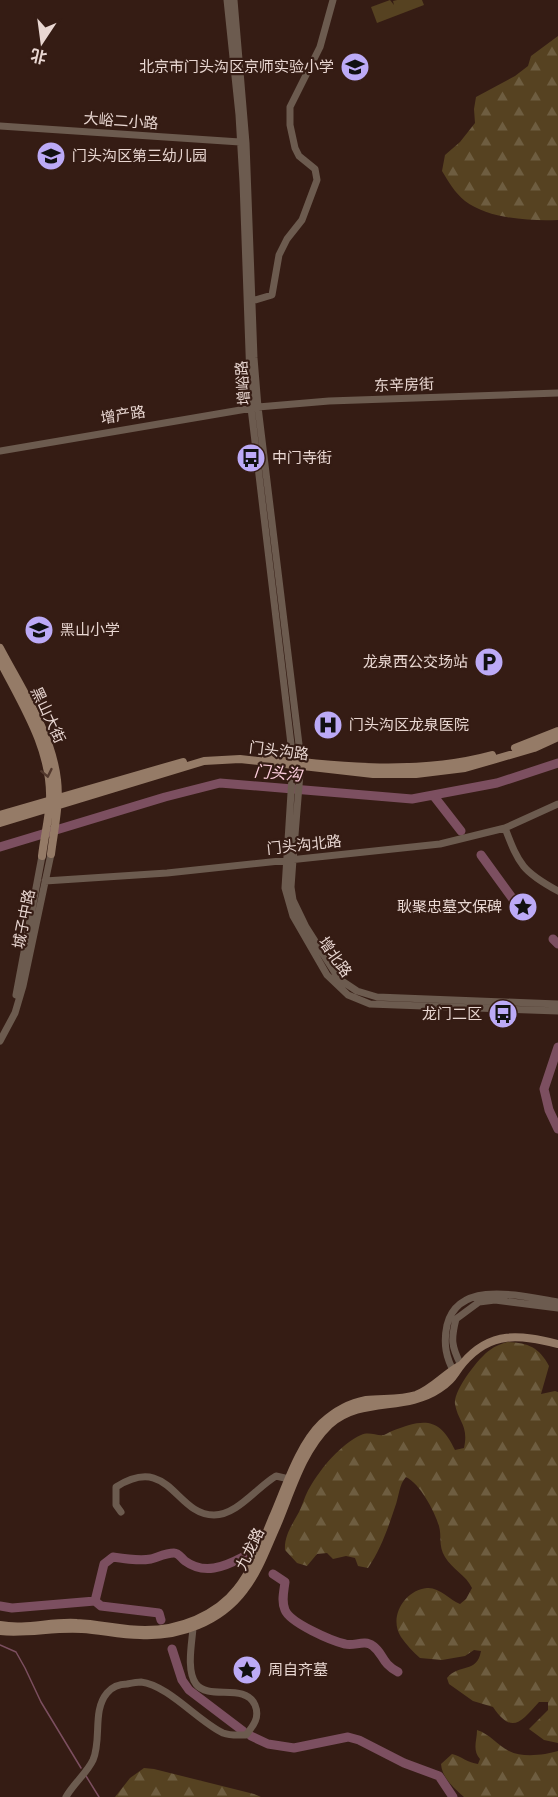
<svg xmlns="http://www.w3.org/2000/svg" width="558" height="1797" viewBox="0 0 558 1797" font-family="'Work Sans','Noto Sans SC',sans-serif">
<defs>
<pattern id="forest-firs" width="22" height="20" patternUnits="userSpaceOnUse" patternTransform="scale(1.5)"><rect width="22" height="20" fill="#564221"/><path d="M5 1l3.5 6h-7zM16 11l3.5 6h-7z" fill="#6e5d40"/></pattern>
</defs>
<rect width="100%" height="100%" fill="#351c14"/>
<path fill="url(#forest-firs)" d="M558,36v184c-29,1 -69,-1 -93,-19 -10,-8 -17,-20 -23,-30l3,-16 15,-13 15,-19 -1,-14 2,-12 39,-21 13,-10 3,-10z
M507,1342c21,1 32,5 42,24l-8,28 14,-3 3,1v351l-14,-3 -15,-11 19,-19v-8h-9c-18,20 -27,33 -46,5l-20,-6 -24,-17 -2,-6c12,-15 30,-4 34,-27l-7,-1 -9,6 -23,4 -22,-2c-7,-6 -14,-14 -19,-21 -13,-20 4,-47 26,-49 12,-1 23,12 33,16l6,-5 6,-11c-6,-13 -20,-19 -27,-31 -7,-12 -3,-20 -6,-31 -5,-16 -19,-42 -33,-49 -7,7 -7,20 -11,30 -7,21 -14,42 -27,61l-10,-2 -3,-8 -9,-2 -13,3 -6,-6 -10,1 -10,12 -10,-3 -12,-13c-1,-14 7,-25 14,-38 4,-8 6,-17 11,-25 11,-19 31,-43 51,-52 8,-4 15,1 23,0 3,-1 5,-3 8,-4 31,-12 47,-15 63,19l9,-2c5,-23 -6,-26 -9,-44 -2,-13 24,-47 35,-54 5,-4 11,-6 17,-8z
M477,1730c13,4 20,15 32,21 13,7 36,4 49,0v46h-94c-10,-9 -22,-19 -23,-33l11,-10c9,2 16,9 26,10l2,-5c-8,-9 -3,-18 -3,-29z
M144,1768l10,1 100,25 7,3h-146l15,-19z"/>
<path fill="#564221" d="M390,0l4,5 -1,-4 4,-1h25l2,5 -47,18 -6,-16z"/>
<g fill="none" stroke-linecap="round" stroke-linejoin="round">
<path stroke="#7c4f60" stroke-width="1.5" d="M0,1645l16,7 9,16 16,34 40,66
M86,1776l13,21"/>
<path stroke="#7c4f60" stroke-width="9" d="M433,795l28,36
M0,847l165,-50 55,-14 192,16 85,-16 61,-20
M481,855l37,51
M553,939l5,5
M558,1047l-14,42 5,21 9,19
M273,1574l12,8c-1,9 -4,19 0,28 5,13 47,31 60,34 9,3 19,-5 28,2 11,8 8,17 25,26
M95,1601l9,-37 9,-7c13,2 25,4 38,2 7,-2 15,-6 23,-6 5,0 7,5 11,8 19,14 39,6 58,-4
M0,1606l12,2 83,-7 6,5 58,7 2,7
M172,1649l10,31 7,10 54,41
M251,1736l17,8 26,4 54,-11 11,3 45,23 35,13 14,21"/>
<path stroke="#6c5b4f" stroke-width="7" d="M227,0l12,115 4,67 8,226 42,353 -8,127 8,28 34,59 21,20 22,9 188,7
M234,0l12,143 8,215 4,49 43,354 -8,99 -2,27 2,13 13,27 33,52 18,12 20,6 181,7
M0,126l240,16
M252,301l20,-6 7,-40 8,-16 15,-19 15,-40 -2,-11 -16,-13 -4,-8 -5,-23v-18l30,-60 13,-47
M0,451l258,-44 71,-6 229,-8
M505,828c14,37 18,44 53,63
M45,881l122,-8 273,-29 65,-16 53,-24
M16,995l26,-139
M0,1041l15,-28 8,-27 28,-132
M461,1365c-10,-19 -10,-26 -5,-46l23,-17 16,-2 63,8
M455,1374c-9,-16 -12,-30 -8,-49 12,-47 77,-28 111,-23
M121,1512l-5,-7v-18c54,-34 59,28 98,28 23,0 42,-27 62,-39l13,3
M66,1797c7,-13 21,-24 27,-37 9,-21 -1,-49 14,-67 5,-6 13,-9 20,-9 5,-1 10,-2 14,-2 27,3 58,40 82,51 8,3 15,2 23,2 8,-10 14,-18 9,-30 -10,-23 -46,-4 -59,-21 -10,-14 -4,-41 -3,-56"/>
<path stroke="#957b67" stroke-width="8" d="M0,648c21,40 52,86 57,132 3,24 -3,50 -6,74
M0,661c22,43 52,89 50,139 -1,19 -6,38 -8,56
M515,748l43,-17
M266,758c75,9 152,17 226,-3
M0,815l183,-53
M0,823l204,-62 36,-2 133,15h43l49,-6 69,-20 24,-11
M0,1625c26,5 51,-4 77,-2 23,1 45,7 68,7 34,0 71,-14 92,-41 16,-20 25,-46 35,-70 13,-29 26,-73 50,-96 12,-11 28,-20 44,-23 16,-2 34,0 50,-5 18,-7 29,-22 45,-30
M0,1631c27,3 54,-4 82,-2 19,1 38,6 58,6 39,2 80,-13 104,-45 15,-19 23,-43 33,-65 14,-33 25,-74 52,-100 32,-29 76,-13 110,-36 15,-10 14,-14 24,-26 28,-33 57,-28 95,-19"/>
</g>
<defs><path id="oneway-chevron" d="M-2-3.5L2.5 0L-2 3.5" fill="none" stroke-width="1.6" stroke-linecap="round" stroke-linejoin="round" transform="scale(1.5)"/></defs>
<use stroke="#52382d" href="#oneway-chevron" transform="translate(47 773) rotate(78)"/>
<defs>
<g id="school-disc" transform="scale(1.5)"><circle r="9.5" fill="#bcaaf6" stroke="#351c14"/><path d="M0-5L7-2L0 1L-7-2ZM-4 1L0 2.5L4 1V4Q0 6-4 4Z" fill="#111"/></g>
<g id="bus-disc" transform="scale(1.5)"><circle r="9.5" fill="#bcaaf6" stroke="#351c14"/><path d="M-5-6H5V4H4V6H2V4H-2V6H-4V4H-5ZM-3.5-4V0h7V-4ZM-3.5 1.2v1.5H-2V1.2ZM2 1.2v1.5H3.5V1.2Z" fill="#111"/></g>
<g id="parking-disc" transform="scale(1.5)"><circle r="9.5" fill="#bcaaf6" stroke="#351c14"/><path d="M-3.5-5.5H1a3.5 3.5 0 0 1 0 7H-1V5.5H-3.5ZM-1-3.4V-.6H.8a1.4 1.4 0 0 0 0-2.8Z" fill="#111"/></g>
<g id="hospital-disc" transform="scale(1.5)"><circle r="9.5" fill="#bcaaf6" stroke="#351c14"/><path d="M-5-5h3v3.5h4V-5h3V5h-3V1.5h-4V5h-3Z" fill="#111"/></g>
<g id="sight-disc" transform="scale(1.5)"><circle r="9.5" fill="#bcaaf6" stroke="#351c14"/><path d="M0-6L1.8-2.2L6-1.7L2.9 1.2L3.7 5.4L0 3.3L-3.7 5.4L-2.9 1.2L-6-1.7L-1.8-2.2Z" fill="#111"/></g>
</defs>
<g fill-rule="evenodd">
<use href="#school-disc" x="355" y="67"/>
<use href="#school-disc" x="51" y="156"/>
<use href="#bus-disc" x="251" y="458"/>
<use href="#school-disc" x="39" y="630"/>
<use href="#parking-disc" x="489" y="662"/>
<use href="#hospital-disc" x="328" y="725"/>
<use href="#sight-disc" x="523" y="907"/>
<use href="#bus-disc" x="503" y="1014"/>
<use href="#sight-disc" x="247" y="1670"/>
</g>
<g text-anchor="middle" dominant-baseline="central" stroke-width="4.5" stroke-linejoin="round" paint-order="stroke">
<g font-size="15" fill="#e9d7d2" stroke="#351c14" text-anchor="start">
<text x="334" y="67" text-anchor="end">北京市门头沟区京师实验小学</text>
<text x="72" y="156">门头沟区第三幼儿园</text>
<text x="272" y="458">中门寺街</text>
<text x="60" y="630">黑山小学</text>
<text x="468" y="662" text-anchor="end">龙泉西公交场站</text>
<text x="349" y="725">门头沟区龙泉医院</text>
<text x="502" y="907" text-anchor="end">耿聚忠墓文保碑</text>
<text x="482" y="1014" text-anchor="end">龙门二区</text>
<text x="268" y="1670">周自齐墓</text>
</g>
<g font-size="15" fill="#e9d7d2" stroke="#351c14">
<text transform="translate(121 121) rotate(4)">大峪二小路</text>
<text transform="translate(243 383) rotate(-94)">增峪路</text>
<text transform="translate(404 385) rotate(-2)">东辛房街</text>
<text transform="translate(123 415) rotate(-9)">增产路</text>
<text transform="translate(48 715) rotate(65)">黑山大街</text>
<text transform="translate(279 751) rotate(7)">门头沟路</text>
<text transform="translate(304 845) rotate(-6)">门头沟北路</text>
<text transform="translate(24 919) rotate(-79)">城子中路</text>
<text transform="translate(335 957) rotate(55)">增北路</text>
<text transform="translate(250 1549) rotate(-64)">九龙路</text>
</g>
<g font-size="16" font-style="italic" fill="#ffd0e0" stroke="#351c14">
<text transform="translate(278 773) rotate(5)">门头沟</text>
</g>
</g>
<g transform="translate(42 42) rotate(193)" stroke="#351c14" stroke-width="4.5" paint-order="stroke">
<path d="M0-4.5L10 22L0 15L-10 22Z" fill="#e9d7d2"/>
<text y="-9" font-size="16" font-weight="bold" text-anchor="middle" fill="#e9d7d2">北</text>
</g>
</svg>
